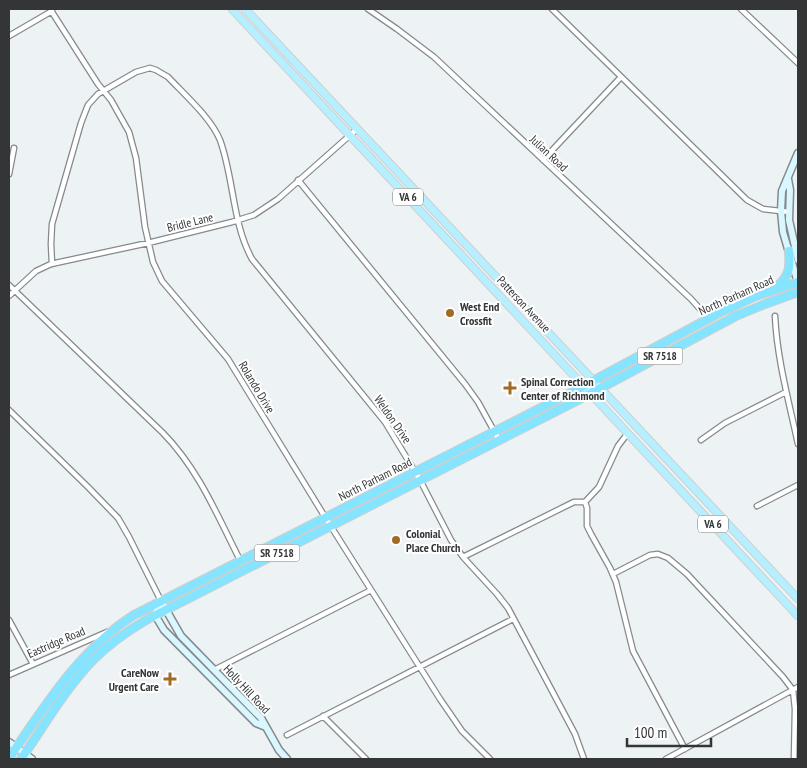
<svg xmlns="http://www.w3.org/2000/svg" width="807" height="768" viewBox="0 0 807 768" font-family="'PT Sans Narrow',sans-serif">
<rect width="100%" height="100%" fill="#edf3f5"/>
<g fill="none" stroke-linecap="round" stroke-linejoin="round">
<g stroke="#858a8c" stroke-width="7">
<path id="street" d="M50,9l48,75 13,16 18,32 7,26 9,69 8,35 9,19 66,78 97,158 115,182 22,32 28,28
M368,9l29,20 37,28 257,242 18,20
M552,9l195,191 16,9 26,3
M741,9l57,54
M9,36l43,-25
M543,160l78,-83
M9,174l5,-26
M298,180l167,204 13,18 21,38
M52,264l-1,-20 1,-20 29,-101 7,-18 10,-11 38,-22 14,-4 6,2 12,7c16,17 43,41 52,63 14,38 12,83 32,119l133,163 35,58 31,60 12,17 34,37 11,14 67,126 9,25
M9,285l154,148c36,37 54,82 77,127
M9,296l27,-25 15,-7 97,-21 84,-21 22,-7 24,-16 79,-70
M775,316c2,43 14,86 23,128
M9,410l79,77 30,31 11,19 32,64
M701,440l24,-17 61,-31
M585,502l2,6v18l4,8 19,34 6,14 17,69 52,98
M757,506l41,-21
M463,557l111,-55h11l14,-15 19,-41 10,-13
M613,574l37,-19 8,-1 10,4 19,16 96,103 10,13 2,19 -1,50
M9,620l24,44
M214,670l157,-80
M9,675l98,-43
M323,716l43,43
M287,735l226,-116
M666,759l132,-72"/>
</g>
<g stroke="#858a8c" stroke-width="9">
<path id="secondary" d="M798,153l-16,38 -1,20 2,21 15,51
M788,179l2,11 -1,30 9,40
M161,601l20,35 80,82 18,32 8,9
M161,601l-6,14 9,15 92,93 10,4
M9,742l23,17"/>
</g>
<g stroke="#cecfcf" stroke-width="9">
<path id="primary" d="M232,9l566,607
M245,9l553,590"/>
</g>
<g stroke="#cecfcf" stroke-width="10">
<path id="highway" d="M777,287c13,-13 13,-18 12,-36
M9,758c36,-52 70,-108 125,-143l444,-226 143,-77 35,-16 42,-14
M21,759c23,-33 44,-70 72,-99 16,-16 36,-30 55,-41l436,-222 152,-81 29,-12 33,-12"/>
</g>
<use href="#street" stroke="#fff" stroke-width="4.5"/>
<use href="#secondary" stroke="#daf7ff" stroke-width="6"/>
<use href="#primary" stroke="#b6efff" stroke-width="7"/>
<use href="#highway" stroke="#85e4ff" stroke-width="8"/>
</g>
<g fill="#a16a25" stroke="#fff" stroke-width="2">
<circle cx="450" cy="313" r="5"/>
<path d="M507.5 380.5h5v5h5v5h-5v5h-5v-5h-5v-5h5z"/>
<circle cx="396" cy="540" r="5"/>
<path d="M167.5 671.5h5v5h5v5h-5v5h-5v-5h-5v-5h5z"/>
</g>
<g text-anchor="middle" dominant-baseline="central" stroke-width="4" stroke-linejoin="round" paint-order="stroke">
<g fill="#fff" stroke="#707272" stroke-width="1">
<rect x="393" y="188.5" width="30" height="17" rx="4"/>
<rect x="637.5" y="347.5" width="45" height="17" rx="4"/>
<rect x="698" y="515.5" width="30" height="17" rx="4"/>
<rect x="254.5" y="544.5" width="45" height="17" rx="4"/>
</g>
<g font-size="11" font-weight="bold" fill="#333536">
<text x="408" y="197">VA 6</text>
<text x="660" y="356">SR 7518</text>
<text x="713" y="524">VA 6</text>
<text x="277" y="553">SR 7518</text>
</g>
<g font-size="12" fill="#333536" stroke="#fff">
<text transform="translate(549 153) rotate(43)">Julian Road</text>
<text transform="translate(190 222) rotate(-14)">Bridle Lane</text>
<text transform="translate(736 295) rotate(-24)">North Parham Road</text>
<text transform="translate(524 304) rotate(47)">Patterson Avenue</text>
<text transform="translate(257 387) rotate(59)">Rolando Drive</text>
<text transform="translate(393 419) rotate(55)">Weldon Drive</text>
<text transform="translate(375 479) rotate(-27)">North Parham Road</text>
<text transform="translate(56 642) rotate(-23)">Eastridge Road</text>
<text transform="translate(247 689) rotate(47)">Holly Hill Road</text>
</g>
<g font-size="12" font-weight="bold" fill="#333536" stroke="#fff" text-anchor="start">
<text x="460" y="306">West End<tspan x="460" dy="14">Crossfit</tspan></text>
<text x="521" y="381">Spinal Correction<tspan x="521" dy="14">Center of Richmond</tspan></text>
<text x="406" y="533">Colonial<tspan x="406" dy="14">Place Church</tspan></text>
<text x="159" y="672" text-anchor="end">CareNow<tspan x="159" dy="14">Urgent Care</tspan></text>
</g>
</g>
<rect width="807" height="768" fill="none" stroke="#333536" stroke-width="20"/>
<path d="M627 738v8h84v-8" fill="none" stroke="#333536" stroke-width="2.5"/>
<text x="634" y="738" font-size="15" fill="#333536" stroke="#ffffff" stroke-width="4" paint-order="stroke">100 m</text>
</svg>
